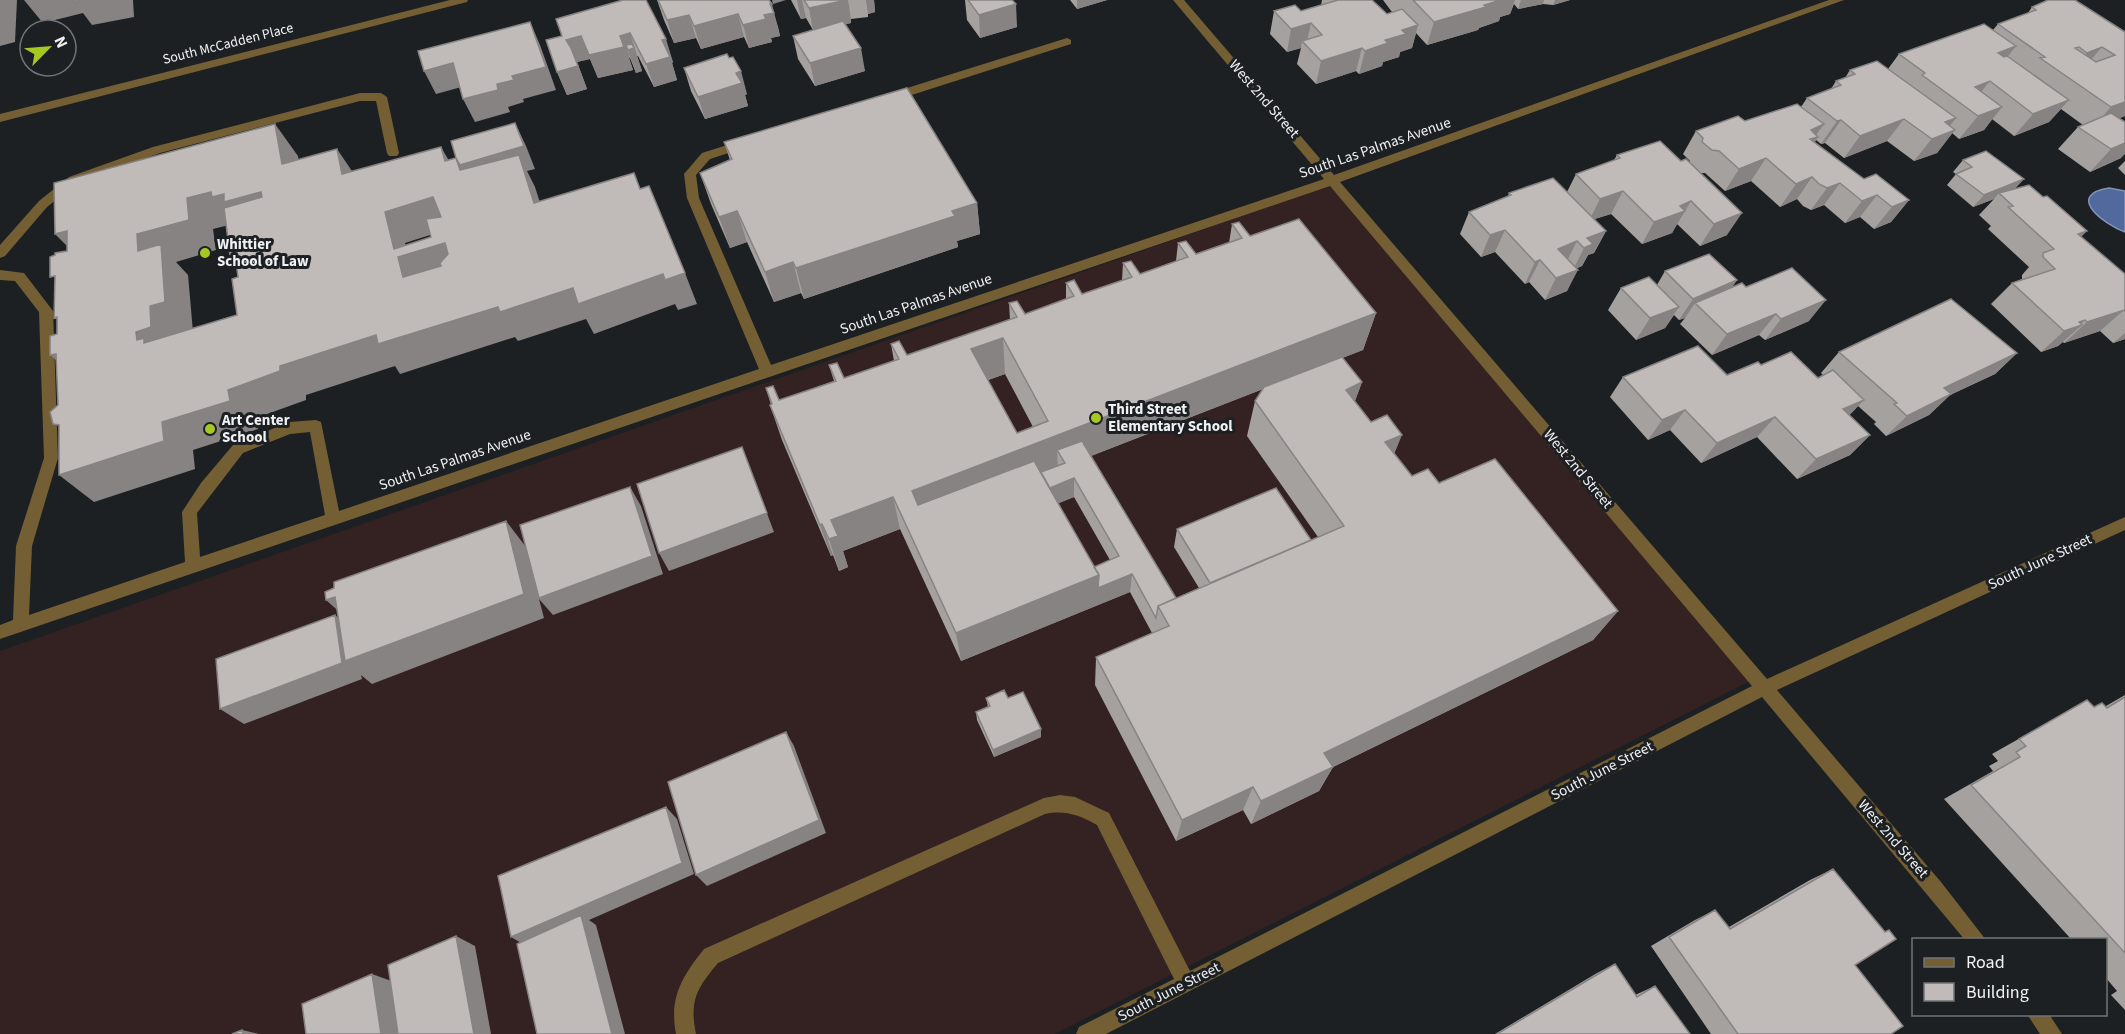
<svg xmlns="http://www.w3.org/2000/svg" width="2125" height="1034" viewBox="0 0 2125 1034" font-family="'Source Sans 3',sans-serif">
<rect width="100%" height="100%" fill="#1d2023"/>
<path fill="#342121" d="M1330,185l420,496 -695,353h-1055v-383z"/>
<path fill="#51699d" stroke="#8092b7" stroke-width="1.5" d="M2109,188l16,3v41c-20,-7 -61,-37 -16,-44z"/>
<g fill="none" stroke-linecap="round" stroke-linejoin="round">
<path fill="#745f34" fill-rule="evenodd" d="M450,0h18l-1,2 -467,120v-8z
M1173,0h11l150,175 495,-175h15l-504,182 427,497 358,-162v13l-348,160 164,192 45,58h-21l-203,-243 -656,337h-30l3,-7 95,-48 -77,-154c-18,-10 -32,-15 -52,-11l-327,149c-21,25 -29,37 -22,71h-20c-7,-37 6,-57 28,-85l340,-151 16,-3 15,2 34,16 81,158 562,-285 -422,-500 -1330,453v-14l13,-5 3,-74 28,-88 -5,-146 -24,-31 -15,-1v-10l24,3 29,38 5,147 -26,88 -3,69 156,-53 -3,-50 19,-29 32,-38 56,-23 27,-2 5,2 18,89 420,-142 -72,-171 -3,-24 18,-21 44,-14 6,4 -2,3 -40,13 -14,16 3,23 72,167 553,-186zM310,432l15,83 -125,42 -3,-44 46,-60 47,-19z
M1067,38l4,2v4l-175,56h-8l-2,-3 2,-3z
M360,93h21l6,4 12,56 -2,3h-8l-2,-3 -11,-52h-16l-200,52 -83,30 -30,24 -42,49 -5,2v-13l39,-44 30,-24 84,-30z
M2027,1014h22l13,20h-22z"/>
</g>
<path fill="#a5a19f" fill-rule="evenodd" d="M623,0l50,62 -1,1 5,17 -23,7 -16,-31h-1l5,15 -6,2 -6,-15h-1l4,12 -35,8 -8,-19 -13,3 10,27 -20,6 -10,-23 5,-36z
M657,0h112l9,27 2,9 -9,2 1,4 -23,6 -5,-11 -43,12 -5,-11 -22,5 -10,-23z
M791,0h83l1,12 -7,2v3l-17,2v4l-5,1 19,47 -50,15 -17,-27 -5,-23 20,-6 -7,-12 -5,1z
M965,0h47l5,27 -37,11 -13,-18z
M1070,0h37l-30,9z
M1322,0h50l15,14 5,-2 -9,-12h187l-17,5 -10,-1 -25,5 -4,-5 -4,10 -10,3 -1,4 -20,7 -1,2 -51,15 -11,-12 -4,15 -12,4 -1,5 -16,5 -1,4 -23,8 -3,-3 -40,13 -19,-20 4,-16 -14,4 -17,-18 4,-23h27l20,-6z
M2032,7l93,25v84l-6,2 2,40 -31,14 -32,-23 20,-22 5,-2 -22,-16 -12,13 -35,14 -22,-17 -8,11 -25,9 -7,-6 -15,20 -23,8 -27,-20 -43,17 -19,-15 -4,1 -5,-4 -1,2 49,37 45,21 -18,22 -17,7 -14,-12 -15,6 -21,-18 -13,5 -8,-4 -6,-7 -17,8 -29,-26 -26,10 -20,-18h-5l27,62 -27,11 -23,-22 -5,9 -30,11 -31,-30 -17,5 12,12 -12,22 -6,2 -6,11 -5,2 -10,23 -22,9 -16,-18 -4,2 -30,-32 -14,5 -21,-23 9,-22 39,-16 1,-3 58,-1 9,-18 38,-14 3,-5 64,6 8,2 1,-2 -7,-7 13,-23 49,-10 56,-14 6,-9 24,-9 5,-8 9,-3 5,-8 38,-1 11,-15 94,-24 5,-6 30,-11z
M684,68l63,26 -2,1 3,11 -43,13 -14,-28z
M724,142l253,61 3,31 -23,7 1,6 -154,52 -3,-6 -27,9 -27,-60 -17,6 -19,-44 -11,-31 30,-13z
M1963,160l52,28 66,49 44,37v65l-12,4 -13,-12 -36,12 -1,-1 -5,4 -17,6 -50,-48 21,-21 10,-4v-4l7,-8 -41,-38 3,-3 -12,-11 15,-16 -21,8 -26,-22 9,-11 -3,-2z
M2125,161v14l-7,-7z
M1232,224l144,89 -13,37 -21,8 20,24 -7,19 57,75 27,7 179,128 -25,29 -260,127 -14,24 -68,33 -8,-14 -67,31 -81,-156 1,-28 56,-24 -22,-41 -169,69 -61,-132 -57,22 5,16 -9,4 -6,-16 -2,1 -49,-116 -12,-35h1l-5,-17 13,12 55,-19 -5,-16 15,13 50,-17 -3,-17 16,11 103,-35 -1,-17 16,11 41,-15v-16l16,11 40,-14 1,-17 17,11 36,-13 2,-18 18,11 33,-11zM1005,374l28,53 -16,6 -29,-53zM1263,389l-8,12 -8,35 71,101 -7,3 -134,-11 -3,18 25,41 -23,10 -85,-142zM1074,497l36,63 -16,7 -36,-64z
M1665,271l72,9 -5,7h14l63,34 -44,19 -6,-5 -47,20 -32,-31 5,-6 -6,2 -5,-5 -9,13 -29,12 -28,-30 13,-22 36,-3z
M1839,352l178,1 -22,21 -45,21 -21,20 -43,21 -12,-12 2,-2 -18,-16 -9,9 21,20 -20,20 -53,24 -40,-42 -56,26 -31,-33 -22,10 -38,-43 13,-20 104,-2 34,-10 57,13 5,-3 -2,-2z
M2125,695v315l-14,-15 6,-4 -11,-13v-39h-35l-127,-140 49,-28 -4,-5 9,-5 -6,-7 95,-54 7,7 12,-1z
M986,698h22l33,31v8l-47,20 -17,-37 -1,-8 12,-5z
M1833,869l51,63 5,-2 -34,35 36,69h-180l-60,-88 44,-26 20,-10 14,17 81,-47z
M1615,964l20,31 20,-9 35,48h-195l102,-61z"/>
<path fill="#868382" d="M0,0h17l-2,42 -15,4z
M24,0h111h-2l1,17 -42,8 -9,-12 -40,10z
M772,0h14l-13,4z
M797,0h5l4,18 -5,1z
M848,0l3,19v4l-38,8 -4,-23z
M866,0h8l1,12 -7,2z
M1077,0h30l-30,9z
M1501,0h14l-5,14 -10,3 -1,4 -20,7 -1,2 -51,15 7,-23z
M1521,0h23l-1,4 -25,5z
M1555,0h15l-17,5z
M770,4h2l8,32 -9,2 1,4 -23,6 -6,-23 21,-10z
M1016,4l1,23 -37,11 -1,-23z
M738,14l6,23 -43,12 -7,-23z
M689,15l7,23 -22,5 -7,-23z
M530,22l10,23 16,45 -33,9 1,3 -16,5 2,5 -35,10 -12,-23 49,-23z
M1311,23l-5,23 -4,-5 -1,7 -14,4 4,-23z
M1418,25l-6,23 -12,4 -1,5 -16,5 -1,4 -23,8 6,-23 37,-21z
M630,33l12,38 -6,2 -10,-28 4,13h-1l4,12 -35,8 -8,-19 -13,3 10,27 -20,6 -10,-23 9,-32 15,-4h39z
M666,39l7,23 -1,1 5,17 -23,7 -8,-23 16,-24z
M2016,46l-18,23v-16z
M2102,47l-20,23 -15,6 20,-23z
M861,48l4,23 -50,15 -5,-23z
M1362,48l-6,23 -40,13 5,-23z
M453,63l12,23 -29,8 -12,-23z
M741,71l6,23 -2,1 3,11 -43,13 -7,-22 38,-24z
M1990,81l-18,22 3,-16z
M2069,100l-20,22 -35,14 19,-22z
M2125,102v14l-35,14 21,-23z
M2002,107l-18,23 -25,9 19,-23z
M1956,118l-13,17 12,-5 -18,23 -23,8 31,-39z
M1904,119l-17,22 -43,17 16,-22z
M1841,120l-16,23 -4,1 16,-23z
M515,123l11,23 9,23 -8,2 8,16 15,47 -90,-64 -4,-12z
M275,124l23,32 6,39 -22,-31z
M1824,124l-10,14 4,-1 -15,22 8,-29z
M2125,143v11l-4,4 -31,14 21,-23z
M441,147l18,31 -14,-17z
M337,149l21,31 -16,-6z
M1766,158l-15,23 -26,10 14,-22z
M1812,177l-15,22 -17,8 16,-23z
M2024,179l-11,12 -14,2 -5,6 -21,8 11,-12z
M1840,183l-16,22 -13,5 16,-22z
M1623,191l-12,23 -22,7 11,-22z
M211,192l13,2 37,-2 24,31 -52,1 -20,5 3,21 -40,12 12,13 5,57 -12,25 -44,-17 1,-89 -1,-17 50,-36z
M1877,195l-17,22 -15,6 17,-22z
M433,197l19,31 -47,15 3,11 37,-11 19,30 -61,4 -9,-28 -9,-37z
M1909,200l-18,22 -17,7 18,-22z
M1691,201l-19,32 -30,11 12,-22 26,-16z
M977,203l3,31 -23,7 1,6 -154,52 -8,-31 156,-57z
M737,211l10,31 -17,6 -11,-31z
M1742,213l-15,22 -27,11 14,-22z
M1505,230l-10,22 -14,5 9,-22z
M67,231l19,34 -31,-31z
M1606,231l-12,22 -6,2 -6,11 -9,4 11,-22 3,-10z
M2087,231l-22,22 13,-19z
M1577,241l-11,22 -8,-14z
M235,254l21,32 -26,-30z
M1540,260l-11,22 -4,2 10,-22z
M793,262l8,31 -27,9 -9,-30z
M1578,270l-11,21 -22,9 11,-22z
M685,273l12,31 -19,6 -3,-6 -81,30 -8,-15 -68,22 -3,-4 -115,37 -5,-8 -89,29v5l-50,18 2,11 -65,21 2,19 -101,33 -35,-27 103,-53 118,-56 96,-31 197,-47 90,-14z
M1737,280l-15,22 -27,1 -10,15 -6,2 14,-21z
M1826,300l-17,21 -44,19 16,-21z
M1679,307l-14,21 -29,12 14,-22z
M2124,310l-24,21 -36,12 23,-21z
M1376,313l-13,37 -298,116v-3l-8,-13 1,19 -140,54 -6,-32z
M1776,314l-17,21 -47,20 15,-21z
M2085,320l-6,6 3,-1 -24,21 -17,6 23,-21 15,-9z
M2125,333v6l-12,4z
M1003,338l2,36 -30,11 -4,-36z
M2017,353l-22,21 -45,21 -21,20 -43,21 21,-20 37,-28z
M56,354l28,30 -34,-29z
M1362,382l-13,35 -3,-27z
M1864,400l-19,20 -2,-11z
M1685,410l-15,20 -22,10 14,-20z
M1775,417l-18,20 -56,26 16,-20z
M1402,435l-14,34 -3,-27z
M1870,435l-20,20 -53,24 19,-20z
M742,447l32,85 -105,39 -10,-18z
M1074,478v19l-29,12 -1,-19z
M630,487l11,19 22,68 -110,41 -14,-16 5,19 -172,66 -11,-9 1,4 -118,45 -24,-15 115,-94 20,17 151,-111 20,26z
M893,497l7,32 -57,22 5,16 -9,4 -10,-32 2,-19z
M822,524l11,31 -2,1 -11,-31z
M1132,574l-2,18 -169,69 -5,-28 143,-58z
M335,597l18,27 -27,-24z
M1618,611l-25,29 -260,127 -14,24 -68,33 10,-23 63,-48z
M1041,729v8l-47,20 -1,-7z
M786,732l8,14 32,87 -119,53 -11,-11z
M1253,787l-10,23 -67,31 6,-21z
M666,807l11,12 17,55 -105,46 7,5 29,109h-13l-84,-87 -17,-10z
M456,936l19,10 16,88h-17z
M372,974l22,8 8,52h-21z
M242,1030l17,4h-16z"/>
<path fill="#c0bbb9" stroke="#868382" stroke-width="1.5" fill-rule="evenodd" d="M74,0h11l-11,2z
M623,0h23l20,39 -4,1 8,17 -24,7 -16,-31 -10,3 4,11 -35,8 -8,-19 -15,4 5,8 7,18 -21,6 -11,-32 16,-4 -6,-17z
M658,0h111l3,4h-2l4,9 -10,2 2,4 -23,6 -5,-11 -44,12 -5,-11 -22,5z
M804,0h43l-38,8z
M968,0h44l4,4 -37,11z
M1338,0h34l15,14 15,-5 16,16 -16,5 4,4 -21,6 3,3 -23,8 -3,-3 -41,13 -19,-20 20,-6 -11,-12 -20,6 -17,-18 21,-6 6,6z
M1413,0h88l-17,5 2,2 -52,15z
M2048,0h27l50,32v70l-14,5 -71,-49 5,-1 -47,-33 38,-14 -4,-3zM2079,47l8,6 15,-6 13,8 -19,7 -21,-14z
M843,21l18,27 -51,15 -17,-27z
M530,22l16,45 -34,9 2,4 -17,4 1,6 -35,9 -10,-36 -29,8 -6,-20z
M1984,24l32,22 -18,7 6,4 3,-1 62,44 -36,14 -43,-33 -15,6 27,20 -24,9 -56,-41 3,-2 -26,-19z
M632,44l2,4 -6,2 -2,-5z
M727,54l2,4 4,-1 8,14 -5,2 6,10 -44,14 -14,-29z
M1877,61l79,57 -11,4 10,8 -23,9 -28,-20 -44,17 -19,-16 -4,1 -30,-23 34,-13 -5,-4 19,-7 -5,-4z
M907,88l70,115 -25,8 3,5 -159,52 -3,-6 -28,10 -28,-61 -18,6 -19,-44 32,-14 -8,-17z
M1797,104l27,20 -13,6 7,7 -8,2 54,40 12,-5 33,26 -17,7 -15,-12 -15,6 -22,-18 -13,5 -8,-4 -7,-7 -16,7 -30,-26 -27,11 -20,-18 -7,-1 -10,-8 1,-4 -7,-7 42,-15 7,5z
M2111,113l14,9v21l-14,6 -33,-22z
M515,123l9,23 -64,19 -4,-7 -5,-17z
M275,124l7,40 55,-15 5,25 99,-27 4,14 11,-3 4,12 59,-15 15,48 100,-30 6,16 9,-3 36,87 -20,7 -2,-6 -85,30 -5,-16 -73,24 -2,-5 -120,37 -2,-9 -96,31v5l-52,19 2,11 -68,21 2,19 -105,34v-50l-6,-1 -3,-12 8,-7 -2,-51 -6,1v-19l7,-2v-17l-3,1 1,-42 -5,1v-20l5,-2v-2l12,-2v-20l-12,3 -1,-51zM211,192l1,5 12,-3v8l37,-10 1,5 -38,11 6,48 5,-2 3,23 -6,2 5,36 -93,28v-5l-7,2 -1,-8 15,-5 -1,-21 15,-4 -4,-58 -23,7 -1,-17 52,-14 -2,-22zM433,197l8,20 -15,2 5,18 -37,12 -9,-37zM445,243l3,11 -8,9 1,3 -38,11 -5,-20z
M1660,141l21,20 5,-2 56,54 -28,11 -23,-23 -11,5 5,5 -31,11 -31,-31 -23,8 -24,-25 44,-16 -3,-3z
M1986,151l38,28 -40,16 -28,-21 16,-7 -9,-7z
M1553,178l53,53 -19,7 6,6 -9,4 -7,-7 -19,8 20,21 -22,8 -16,-18 -5,2 -30,-32 -15,5 -21,-23 42,-17 -2,-2z
M2029,185l14,12 4,-1 40,35 -9,3 47,40v37l-1,-1 -37,12 -2,-2 -6,2 3,3 -18,6 -52,-48 43,-14 -12,-12v-4l11,-4 -46,-42 5,-1 -14,-13z
M1299,219l77,94 -464,178 6,14 116,-44 65,114 -143,58 -63,-136 -62,23 7,16 -9,3 -7,-15 -2,1 -50,-120 2,-1 -6,-16 7,-2 6,14 57,-19 -7,-16 8,-2 7,15 55,-19 -8,-15 8,-3 8,14 110,-38 -8,-14 8,-2 8,13 49,-18 -8,-13 8,-3 8,14 50,-17 -9,-14 8,-2 9,13 48,-17 -10,-14 8,-2 10,13 46,-16 -10,-14 7,-2 11,14zM1003,338l45,83 -31,12 -46,-84z
M1709,254l28,26 -44,19 -28,-28z
M1792,268l34,32 -45,19 -5,-5 -49,20 -32,-31 47,-20 4,4z
M1649,277l30,30 -29,11 -29,-30z
M1951,299l66,54 -73,35 7,6 -44,22 -13,-12 3,-1 -58,-51z
M1698,346l29,29 31,-13 3,3 30,-13 27,26 15,-8 31,30 -21,9 27,26 -54,24 -41,-42 -58,26 -32,-33 -23,10 -39,-43z
M1342,357l20,25 -16,8 25,32 16,-7 15,20 -17,7 27,34 16,-7 11,14 56,-24 123,152 -294,142 9,14 -72,34 -8,-14 -71,33 -86,-163 73,-31 -11,-20 186,-80 -89,-125 9,-14z
M1082,441l94,157 -18,8 -2,12 -24,-44 -34,14 1,-13 -5,-8 25,-11 -45,-78 -24,10 -9,-16 24,-9 -8,-13z
M742,447l25,66 -108,40 -22,-69z
M630,487l22,69 -113,42 -19,-73z
M1276,488l35,52 -101,43 -33,-54z
M506,521l18,73 -179,67 -10,-64 -9,3 -1,-8 9,-4v-6z
M335,615l7,48 -122,46 -4,-50z
M1004,690l4,8 15,-6 18,37 -48,21 -17,-38 14,-6 -4,-8z
M2125,697v256l-154,-168 49,-28 -4,-5 10,-6 -7,-7 68,-39 7,7 8,-4 5,5z
M786,732l33,88 -123,55 -28,-93z
M666,807l16,56 -171,74 -13,-61z
M1833,869l52,63 4,-2 7,9 -41,26 48,61 -12,8h-153l-69,-97 46,-27 15,19z
M581,915l31,119h-75l-20,-90z
M456,936l18,98h-76l-10,-69z
M1615,964l22,33 18,-11 35,48h-193z
M372,974l9,60h-75l-4,-30z
M242,1030l1,4h-11z"/>
<g fill="#a5c823" stroke="#1d2023" stroke-width="2">
<circle cx="205" cy="253" r="6"/>
<circle cx="1096" cy="418" r="6"/>
<circle cx="210" cy="429" r="6"/>
</g>
<g text-anchor="middle" dominant-baseline="central" stroke-width="6" stroke-linejoin="round" paint-order="stroke">
<g font-size="14" fill="#eff1f3" stroke="#1d2023">
<text transform="translate(228 44) rotate(-14)">South McCadden Place</text>
</g>
<g font-size="15" fill="#eff1f3" stroke="#1d2023">
<text transform="translate(1264 99) rotate(49)">West 2nd Street</text>
<text transform="translate(1375 148) rotate(-19)">South Las Palmas Avenue</text>
<text transform="translate(916 304) rotate(-19)">South Las Palmas Avenue</text>
<text transform="translate(455 460) rotate(-19)">South Las Palmas Avenue</text>
<text transform="translate(1578 469) rotate(50)">West 2nd Street</text>
<text transform="translate(2040 562) rotate(-25)">South June Street</text>
<text transform="translate(1602 771) rotate(-27)">South June Street</text>
<text transform="translate(1893 839) rotate(49)">West 2nd Street</text>
<text transform="translate(1169 992) rotate(-27)">South June Street</text>
</g>
<g font-size="15" font-weight="bold" fill="#eff1f3" stroke="#1d2023" text-anchor="start">
<text x="217" y="244">Whittier<tspan x="217" dy="17">School of Law</tspan></text>
<text x="1108" y="409">Third Street<tspan x="1108" dy="17">Elementary School</tspan></text>
<text x="222" y="420">Art Center<tspan x="222" dy="17">School</tspan></text>
</g>
</g>
<rect x="1912" y="938" width="195" height="78" fill="#1d2023" stroke="#717476" stroke-width="1.5"/>
<rect x="1924" y="958" width="30" height="9" fill="#745f34" stroke="#717476" stroke-width="1.5"/>
<text x="1966" y="968" font-size="18" fill="#eff1f3">Road</text>
<rect x="1924" y="983" width="30" height="18" fill="#c0bbb9" stroke="#717476" stroke-width="1.5"/>
<text x="1966" y="998" font-size="18" fill="#eff1f3">Building</text>
<g transform="translate(48 48) rotate(65)"><circle r="28" fill="#1d2023" stroke="#717476" stroke-width="1.5"/>
<path d="M0-4.5L10 22L0 15L-10 22Z" fill="#a5c823"/>
<text y="-9" font-size="16" font-weight="bold" text-anchor="middle" fill="#eff1f3">N</text>
</g>
</svg>
